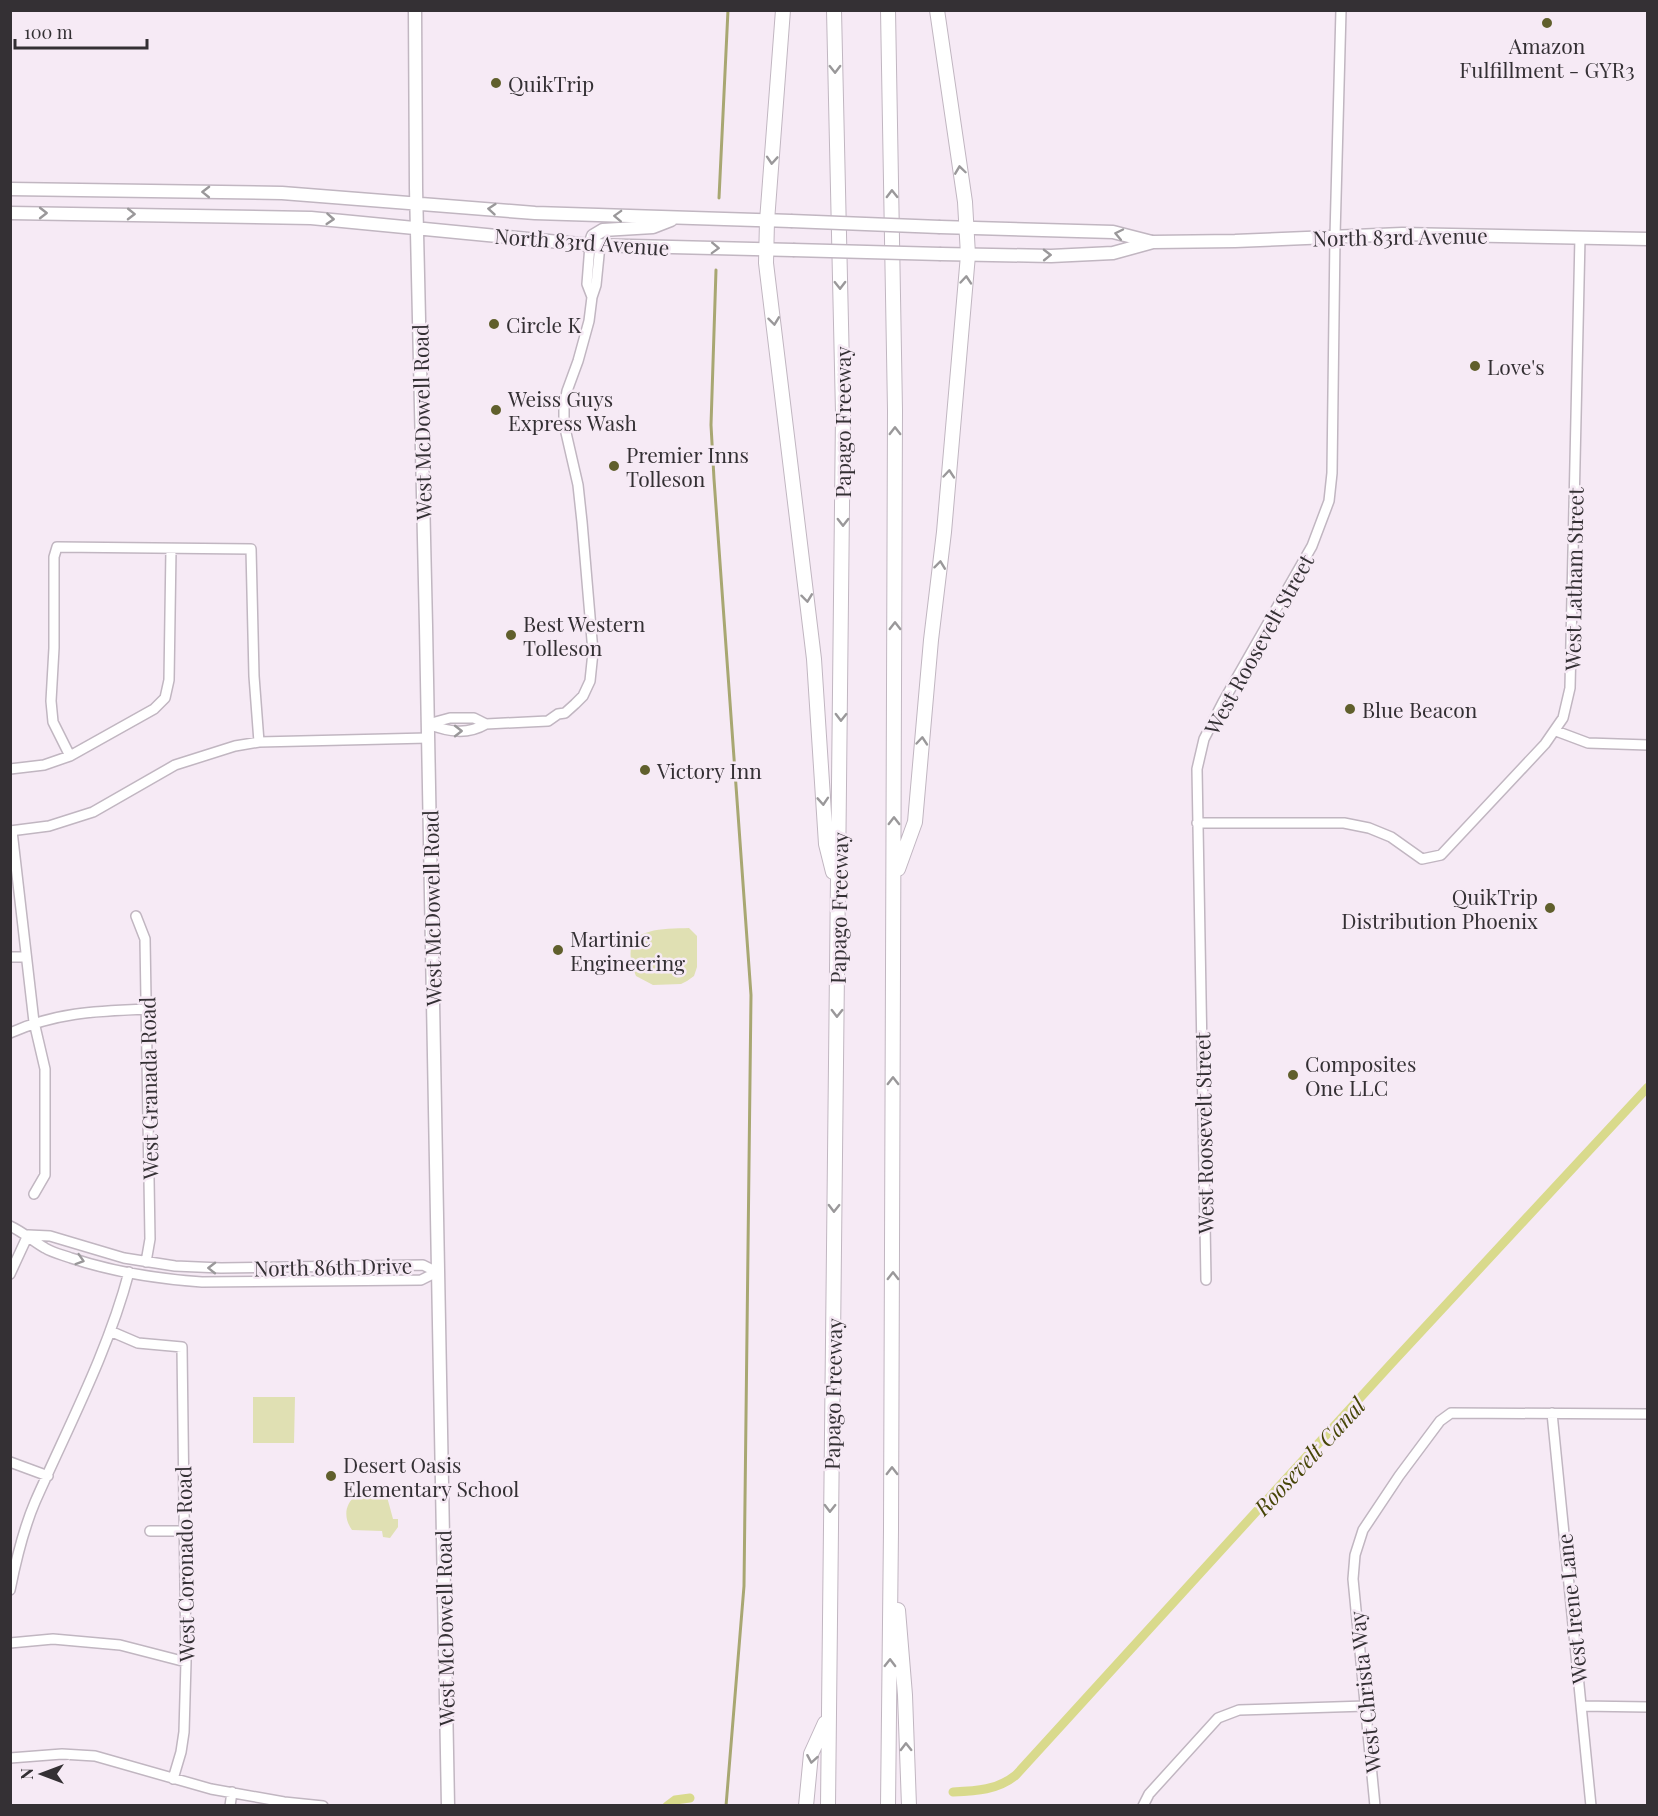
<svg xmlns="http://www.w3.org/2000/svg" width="1658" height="1816" viewBox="0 0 1658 1816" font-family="'Playfair Display',serif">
<rect width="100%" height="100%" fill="#f6eaf5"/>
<path fill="#e0e0b3" d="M689,928l8,8v31l-3,9 -7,5 -6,3 -28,1 -17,-9c-20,-48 19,-47 53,-48z
M253,1397h42l-1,46h-41z
M377,1488l9,5 7,26h5v8l-8,11 -7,-1 -1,-6 -30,-1c-15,-21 2,-41 25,-42z"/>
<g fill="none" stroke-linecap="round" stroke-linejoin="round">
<path stroke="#a8a772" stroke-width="3" d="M719,198l9,-188
M716,270l-5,155 3,54 37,516 -7,591 -18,220"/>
<path stroke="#d9da8c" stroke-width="9" d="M953,1792c23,-1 45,-2 63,-17l374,-410 258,-278
M667,1806l8,-6 15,-2"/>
<g stroke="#c1b6c1" stroke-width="12">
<path id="minor" d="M590,245l-3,39 5,13
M428,724l22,-6h24l12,6 62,-3 10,-7 7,-1 10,-9 8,-8 7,-15 3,-29 -11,-130 -4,-37 -14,-61v-16l3,-17 11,-30 11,-40 3,-24 4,-12 4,-40
M428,724c21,8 39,11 58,0
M1556,731l32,12 60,2
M70,756l-17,-34 -2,-21 3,-53v-91l3,-10 194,2 3,127 5,66
M10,769l34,-4 26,-9 84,-47 11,-11 4,-18 2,-131
M1197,823h147l25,5 22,9 31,22 19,-4 104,-111 18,-26 7,-30 10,-451
M10,831l39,-5 44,-14 82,-47 60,-19 24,-4 169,-4
M12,831l22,191 11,47v106l-11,19
M136,916l9,23 5,300 -4,23
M10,957h15
M10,1033c46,-21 88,-22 137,-24
M10,1226c13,6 23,15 35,22 8,5 18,7 26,10 42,14 87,21 131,24l219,-2 16,-8
M28,1235l22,1 74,22 51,8 46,2 202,-3 14,7
M10,1274l18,-39
M1206,1280l-9,-511 7,-30 19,-37 89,-156 17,-45 3,-28 3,-237 6,-226
M110,1331l28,12 44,4 4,315 -2,70 -3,20 -8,27
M1552,1413l39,393
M10,1462l38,14
M150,1531h33
M10,1590c6,-30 13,-60 25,-88 33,-75 73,-150 94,-230
M10,1643l43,-4 67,6 66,17
M1581,1706l67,1
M10,1758l52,-4 33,2 116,33 73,13 39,4
M230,1806l2,-14
M1143,1806l6,-12 69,-76 21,-8 127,-4
M1375,1806l-22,-227 2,-24 8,-25 36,-54 41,-55 11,-8 197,1"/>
</g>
<g stroke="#c1b6c1" stroke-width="15">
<path id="major" d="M415,10l1,178 10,438 22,1180
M10,189l272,4 253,20 256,8
M10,213l301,5 279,27 203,5
M940,227l173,5 39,10
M590,245l3,-9 10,-6 50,-3 18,-7
M941,254l110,2 62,-3 40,-11 82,-1 167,-7 246,5"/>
</g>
<g stroke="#c1b6c1" stroke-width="16">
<path id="highway" d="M783,10l-16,211 -1,42 48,396 12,185 7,28
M898,869l17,-47 16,-182 13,-108 24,-277 -3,-53 -28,-192
M898,1610l7,85 4,111
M806,1806l5,-52 14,-31
M828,1806l15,-1393 -9,-403
M888,1806l3,-276 4,-1120 -7,-400"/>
</g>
<use href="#minor" stroke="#fff" stroke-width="9"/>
<use href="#major" stroke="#fff" stroke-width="12"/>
<use href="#highway" stroke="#fff" stroke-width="14"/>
<g stroke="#c1b6c1" stroke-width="15" stroke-linecap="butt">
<path id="major-bridge" d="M791,221l149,6
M793,250l148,4"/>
</g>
<use href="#major-bridge" stroke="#fff" stroke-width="12"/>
</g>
<defs><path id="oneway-chevron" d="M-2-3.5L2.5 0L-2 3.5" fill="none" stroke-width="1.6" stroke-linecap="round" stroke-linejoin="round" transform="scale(1.5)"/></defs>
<g stroke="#9a989a">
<use href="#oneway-chevron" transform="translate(835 69) rotate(89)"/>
<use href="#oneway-chevron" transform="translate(772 160) rotate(94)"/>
<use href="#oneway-chevron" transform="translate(960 170) rotate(-98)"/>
<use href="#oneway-chevron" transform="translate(206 192) rotate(-179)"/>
<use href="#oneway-chevron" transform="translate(892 194) rotate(-91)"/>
<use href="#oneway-chevron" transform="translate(492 209) rotate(-175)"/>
<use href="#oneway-chevron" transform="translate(43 213)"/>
<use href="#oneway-chevron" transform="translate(131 214) rotate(1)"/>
<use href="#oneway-chevron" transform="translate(618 216) rotate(-178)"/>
<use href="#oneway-chevron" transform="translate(330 219) rotate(4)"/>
<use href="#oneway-chevron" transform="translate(1119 234) rotate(-168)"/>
<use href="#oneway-chevron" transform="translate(715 248) rotate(2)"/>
<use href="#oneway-chevron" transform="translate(1047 255) rotate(-1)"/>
<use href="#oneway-chevron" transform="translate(966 280) rotate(-85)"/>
<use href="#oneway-chevron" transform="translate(840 285) rotate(89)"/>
<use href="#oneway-chevron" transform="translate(774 321) rotate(83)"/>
<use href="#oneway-chevron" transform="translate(895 431) rotate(-90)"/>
<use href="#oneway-chevron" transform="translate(949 474) rotate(-85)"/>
<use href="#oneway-chevron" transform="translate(843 522) rotate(90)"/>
<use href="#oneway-chevron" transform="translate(940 565) rotate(-83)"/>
<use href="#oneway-chevron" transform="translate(807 598) rotate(83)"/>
<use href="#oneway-chevron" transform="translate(895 626) rotate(-90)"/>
<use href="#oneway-chevron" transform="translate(841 717) rotate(91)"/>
<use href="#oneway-chevron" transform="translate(458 731)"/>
<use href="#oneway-chevron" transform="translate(922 741) rotate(-85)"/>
<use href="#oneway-chevron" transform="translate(823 801) rotate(86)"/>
<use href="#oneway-chevron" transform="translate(894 821) rotate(-90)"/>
<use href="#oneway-chevron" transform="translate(837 1013) rotate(91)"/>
<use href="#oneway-chevron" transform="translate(893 1081) rotate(-90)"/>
<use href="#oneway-chevron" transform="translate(834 1208) rotate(91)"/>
<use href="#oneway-chevron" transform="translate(80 1260) rotate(17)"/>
<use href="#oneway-chevron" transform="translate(212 1268) rotate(-179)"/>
<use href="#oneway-chevron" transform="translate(893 1276) rotate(-90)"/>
<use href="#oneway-chevron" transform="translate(892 1471) rotate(-90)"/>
<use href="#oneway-chevron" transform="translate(830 1508) rotate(91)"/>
<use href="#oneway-chevron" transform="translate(890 1663) rotate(-89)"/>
<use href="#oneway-chevron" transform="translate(906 1747) rotate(-91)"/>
<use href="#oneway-chevron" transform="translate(812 1759) rotate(100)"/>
</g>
<g fill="#605f2c" stroke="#f6eaf5" stroke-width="2">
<circle cx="1547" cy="23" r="6"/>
<circle cx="496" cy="83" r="6"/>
<circle cx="494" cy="324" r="6"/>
<circle cx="1475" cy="366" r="6"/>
<circle cx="496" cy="410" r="6"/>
<circle cx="614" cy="466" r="6"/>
<circle cx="511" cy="635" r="6"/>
<circle cx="1350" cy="709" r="6"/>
<circle cx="645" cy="770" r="6"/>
<circle cx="1550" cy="908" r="6"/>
<circle cx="558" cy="950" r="6"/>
<circle cx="1293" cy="1075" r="6"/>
<circle cx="331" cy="1476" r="6"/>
</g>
<g text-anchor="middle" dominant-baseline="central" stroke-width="5" stroke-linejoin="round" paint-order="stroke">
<g font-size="21" fill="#343034" stroke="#f6eaf5" text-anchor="start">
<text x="1547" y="45" text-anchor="middle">Amazon<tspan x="1547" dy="24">Fulfillment - GYR3</tspan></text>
<text x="508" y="83">QuikTrip</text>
<text x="506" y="324">Circle K</text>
<text x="1487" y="366">Love's</text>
<text x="508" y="398">Weiss Guys<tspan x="508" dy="24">Express Wash</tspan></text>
<text x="626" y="454">Premier Inns<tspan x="626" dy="24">Tolleson</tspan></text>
<text x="523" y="623">Best Western<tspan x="523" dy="24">Tolleson</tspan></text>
<text x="1362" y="709">Blue Beacon</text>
<text x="657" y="770">Victory Inn</text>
<text x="1538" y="896" text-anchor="end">QuikTrip<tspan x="1538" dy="24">Distribution Phoenix</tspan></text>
<text x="570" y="938">Martinic<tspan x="570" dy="24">Engineering</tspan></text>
<text x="1305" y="1063">Composites<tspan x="1305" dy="24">One LLC</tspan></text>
<text x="343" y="1464">Desert Oasis<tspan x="343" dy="24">Elementary School</tspan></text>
</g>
<g font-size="21" fill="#343034" stroke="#f6eaf5">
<text transform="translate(1400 236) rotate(-1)">North 83rd Avenue</text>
<text transform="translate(582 241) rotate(4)">North 83rd Avenue</text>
<text transform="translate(421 422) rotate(-91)">West McDowell Road</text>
<text transform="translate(842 422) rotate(-90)">Papago Freeway</text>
<text transform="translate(1573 579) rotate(-89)">West Latham Street</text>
<text transform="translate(1258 644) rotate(-61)">West Roosevelt Street</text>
<text transform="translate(431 908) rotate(-91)">West McDowell Road</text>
<text transform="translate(838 908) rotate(-89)">Papago Freeway</text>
<text transform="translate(148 1088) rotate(-91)">West Granada Road</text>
<text transform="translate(1203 1133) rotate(-91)">West Roosevelt Street</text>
<text transform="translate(333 1266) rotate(-1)">North 86th Drive</text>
<text transform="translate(832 1394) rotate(-89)">Papago Freeway</text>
<text transform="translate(184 1564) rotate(-91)">West Coronado Road</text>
<text transform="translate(1571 1609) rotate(-96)">West Irene Lane</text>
<text transform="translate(444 1628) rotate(-91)">West McDowell Road</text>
<text transform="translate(1364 1692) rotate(-96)">West Christa Way</text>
</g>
<g font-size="22" font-style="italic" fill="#464507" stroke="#f6eaf5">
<text transform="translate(1309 1456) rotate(-47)">Roosevelt Canal</text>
</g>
</g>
<rect width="1658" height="1816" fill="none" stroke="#343034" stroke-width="24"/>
<g transform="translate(42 1774) rotate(270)" stroke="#f6eaf5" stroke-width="4.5" paint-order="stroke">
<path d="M0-4.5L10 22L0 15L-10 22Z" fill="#343034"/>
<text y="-9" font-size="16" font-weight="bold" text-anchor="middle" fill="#343034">N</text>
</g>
<path d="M15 39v9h132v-9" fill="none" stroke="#343034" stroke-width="3"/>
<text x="24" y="39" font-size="18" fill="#343034" stroke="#f6eaf5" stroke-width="4.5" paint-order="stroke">100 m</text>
</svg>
